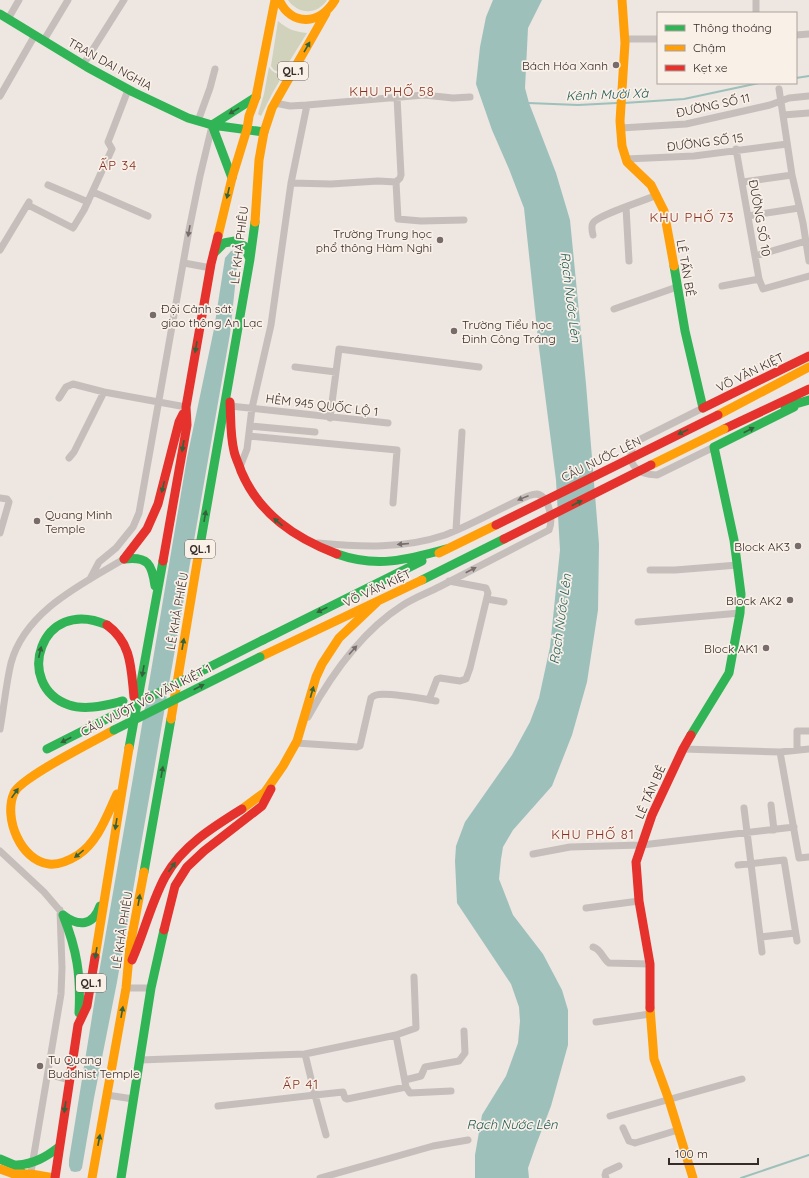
<svg xmlns="http://www.w3.org/2000/svg" width="809" height="1178" viewBox="0 0 809 1178" font-family="Quicksand,sans-serif">
<rect width="100%" height="100%" fill="#ede6e1"/>
<path fill="#d0d2bb" d="M288,0h39c-10,15 -28,15 -39,0z
M278,21c9,8 17,11 29,12l-23,37 -5,2 -5,-2 -3,-4z
M269,67c4,6 8,8 15,6l-11,19 -12,24 -3,-2 6,-20z"/>
<path fill="#9dc0bb" d="M493,0h49l-14,28 -3,60 4,15 27,70 14,47 16,164 13,160 -1,66 -11,72 -15,53 -20,51 -39,44 -10,17 -2,12 -2,20 14,36 30,39 19,36 6,20v35l-17,61 -15,39 -8,23 1,10h-54v-23l7,-40 24,-39 12,-33 2,-22 -1,-14 -8,-23 -54,-81 -2,-42 1,-15 9,-24 47,-67 18,-33 9,-24 11,-51 10,-97 -4,-70 -17,-132 -15,-140 -15,-39 -17,-39 -16,-46 4,-37 6,-30z
M235,250l3,4v4l-8,76 -113,648 -23,116 -12,70 -2,3 -5,1 -4,-1 -2,-5v-6l31,-193 33,-189 54,-320 27,-129 11,-71 6,-7z"/>
<g fill="none" stroke-linecap="round" stroke-linejoin="round">
<path stroke="#9dc0bb" stroke-width="2" d="M796,78l13,-2
M528,103l50,2 39,-2
M624,103l60,-4 75,-16
M741,1178l68,-23"/>
<path stroke="#c6beba" stroke-width="7" d="M756,13v-13
M8,19l11,-19
M796,35l13,-1
M625,39h33
M44,40l24,-40
M83,65l41,-65
M779,89l13,86 11,48 6,38
M0,96l35,-61
M275,103l15,3 17,-1 117,-10 29,3 17,-1
M783,115l26,-2
M198,121l12,-33 5,-19
M621,128l65,-4 84,-19 19,-7 20,-2
M736,149l23,130 4,10 46,-13
M626,159l68,-3 93,-12
M396,182l4,-4 1,-3 -4,-78
M743,182l49,-7
M291,183l40,1 47,-3 18,1 2,37 23,2 43,-1
M48,185l40,17
M93,192l55,24
M28,205l45,23 11,-18 28,-61 -4,-7 20,-52
M626,207l3,54
M748,216l51,-8
M593,235c-1,-4 -2,-9 0,-12 5,-8 53,-23 64,-28
M0,250l29,-48
M755,256l51,-15
M184,263l27,5
M722,286l37,-7
M614,309l63,-22
M295,367l41,5
M59,398l7,-11 7,-3 31,8 82,15
M230,406l158,17
M703,408l-68,34c-11,20 1,33 22,33l57,-28
M330,418l9,-69 140,18
M250,426l65,6
M249,436l148,14 -4,53
M69,458l5,-6 30,-60
M240,467l7,-18 5,-41 19,-83 20,-142 16,-78
M0,498l7,1 2,3 -9,31
M456,530l6,-98
M650,570h25l63,-5
M90,579l9,-17 17,-14 17,-21 6,-14 50,-283 11,-54 12,-50
M487,599l17,3
M638,622l102,-9
M429,700l8,-21 3,-1 20,3 6,-2 4,-11 18,-75 -2,-5 -37,-7
M308,717c23,-42 54,-86 95,-112 11,-7 24,-12 36,-18 36,-19 73,-38 110,-57 4,-9 1,-33 -12,-36 -2,0 -6,1 -9,2 -28,12 -54,28 -83,39 -41,14 -84,12 -127,8
M0,729c4,-22 6,-45 11,-66 14,-52 71,-79 113,-104
M296,743l61,4 3,-1 11,-48c2,-2 2,-2 5,-3 10,-3 48,4 60,6
M683,749l97,3 29,-3
M797,750v-19h12
M780,752l19,106 10,-1
M771,805l3,25
M744,808l18,144
M0,851l44,41 18,21
M533,854l37,-7 72,-2 152,-18
M738,865l46,-5 13,81
M586,908l53,-7
M761,937l34,-4
M593,947c8,2 10,12 16,16l41,1
M126,988h25
M596,1022l54,-8
M305,1054l91,-19
M140,1060l165,-6 10,41 -97,11
M48,1074l22,6
M405,1080l16,-4 4,-9 34,-6 6,-8 -1,-22
M406,1087l-10,-52 20,-7 -2,-51
M107,1095l26,4
M610,1116l132,-37
M623,1128l6,13 6,2 43,-13
M326,1135l-11,-40 28,-3 2,6 2,1 59,-12 4,6 41,-2
M30,1178l31,-184 1,-26 -2,-58
M320,1178l113,-32 35,-6
M606,1178l-1,-3 1,-3 13,-6"/>
<path stroke="#30b455" stroke-width="9" d="M0,14l87,53 46,25 55,26 24,7 52,7
M232,178l-20,-53 44,-28
M214,253l10,-10 11,-2 9,5 6,13
M674,266l11,65 18,77
M785,407l24,-7
M714,447l80,-40
M337,554c39,14 70,6 109,-5
M198,557l52,-298 5,-37
M124,559c24,-3 28,5 31,27
M422,580l82,-41
M107,625c-67,-30 -94,61 -38,80 17,6 37,0 54,-4
M263,640l159,-79
M691,735l38,-62 11,-60 1,-19 -7,-54 -20,-93
M129,748l34,-187
M144,872l27,-153
M63,915c14,35 18,60 16,98
M63,915c16,12 30,11 37,-9
M0,1159l21,9
M17,1165c17,-1 29,-8 42,-18
M14,1174l6,4
M121,1178l30,-190 13,-58"/>
<path stroke="#ff9f0a" stroke-width="9" d="M279,0c13,27 41,25 56,0
M622,0l3,43 -5,78 2,25 5,16 24,23 13,26 10,55
M255,222l4,-62 5,-28 8,-24 54,-95
M218,236l14,-58 15,-49 2,-13 7,-19 19,-97
M718,415l91,-48
M439,553l57,-28
M260,657l162,-77
M171,719l27,-162
M114,730c-18,10 -94,48 -100,63 -11,25 7,68 35,71 10,1 21,-4 29,-9 20,-13 29,-40 39,-61
M242,809l23,-17 18,-26 14,-25 19,-64 6,-13 17,-26 38,-36
M95,957l34,-209
M650,1008l4,51 15,41 24,78
M0,1169l14,5h17l23,4
M92,1178l34,-190 4,-42 14,-74"/>
<path stroke="#e5322d" stroke-width="9" d="M230,402c1,16 0,33 4,49 1,6 5,13 7,20 18,43 54,67 96,83
M703,408l106,-52
M724,429l85,-40
M124,559l23,-30 11,-25 21,-82 4,-8
M163,561l24,-136 -1,-18 25,-143 7,-28
M107,625c25,18 24,44 27,72
M164,930l11,-44 12,-19 17,-16 58,-45 9,-17
M132,960c12,-27 19,-57 33,-83 17,-31 48,-50 77,-68
M650,1008v-44l-11,-63 -3,-39 16,-47 31,-66 8,-14
M55,1178l23,-153 9,-19 8,-49"/>
<path stroke="#30b455" stroke-width="9" d="M114,730l146,-73
M47,749l216,-109"/>
<path stroke="#ff9f0a" stroke-width="9" d="M651,465l73,-36"/>
<path stroke="#e5322d" stroke-width="9" d="M496,525l222,-110
M504,539l147,-74"/>
</g>
<defs><path id="oneway-solid" d="M-6-.8H1V-3.2L6.5 0L1 3.2V.8H-6Z"/></defs>
<g fill="#34623a">
<use href="#oneway-solid" transform="translate(307 47) rotate(-60)"/>
<use href="#oneway-solid" transform="translate(234 111) rotate(150)"/>
<use href="#oneway-solid" transform="translate(228 193) rotate(103)"/>
<use href="#oneway-solid" transform="translate(196 347) rotate(100)"/>
<use href="#oneway-solid" transform="translate(749 430) rotate(-27)"/>
<use href="#oneway-solid" transform="translate(683 432) rotate(154)"/>
<use href="#oneway-solid" transform="translate(183 446) rotate(100)"/>
<use href="#oneway-solid" transform="translate(163 487) rotate(104)"/>
<use href="#oneway-solid" transform="translate(577 503) rotate(-27)"/>
<use href="#oneway-solid" transform="translate(205 516) rotate(-80)"/>
<use href="#oneway-solid" transform="translate(278 522) rotate(-140)"/>
<use href="#oneway-solid" transform="translate(322 610) rotate(154)"/>
<use href="#oneway-solid" transform="translate(183 644) rotate(-80)"/>
<use href="#oneway-solid" transform="translate(40 652) rotate(-77)"/>
<use href="#oneway-solid" transform="translate(143 671) rotate(100)"/>
<use href="#oneway-solid" transform="translate(199 687) rotate(-27)"/>
<use href="#oneway-solid" transform="translate(312 692) rotate(-74)"/>
<use href="#oneway-solid" transform="translate(66 740) rotate(153)"/>
<use href="#oneway-solid" transform="translate(162 772) rotate(-80)"/>
<use href="#oneway-solid" transform="translate(15 793) rotate(-55)"/>
<use href="#oneway-solid" transform="translate(116 824) rotate(99)"/>
<use href="#oneway-solid" transform="translate(79 854) rotate(141)"/>
<use href="#oneway-solid" transform="translate(172 867) rotate(-54)"/>
<use href="#oneway-solid" transform="translate(139 900) rotate(-80)"/>
<use href="#oneway-solid" transform="translate(96 953) rotate(99)"/>
<use href="#oneway-solid" transform="translate(122 1012) rotate(-80)"/>
<use href="#oneway-solid" transform="translate(65 1107) rotate(99)"/>
<use href="#oneway-solid" transform="translate(99 1140) rotate(-79)"/>
</g>
<g fill="#776d6a">
<use href="#oneway-solid" transform="translate(189 231) rotate(100)"/>
<use href="#oneway-solid" transform="translate(523 498) rotate(158)"/>
<use href="#oneway-solid" transform="translate(403 544) rotate(175)"/>
<use href="#oneway-solid" transform="translate(471 570) rotate(-27)"/>
<use href="#oneway-solid" transform="translate(353 650) rotate(-48)"/>
</g>
<g fill="#776c69" stroke="#f9f0e8" stroke-width="1.5">
<circle cx="616" cy="65" r="4"/>
<circle cx="440" cy="240" r="4"/>
<circle cx="153" cy="315" r="4"/>
<circle cx="454" cy="331" r="4"/>
<circle cx="37" cy="521" r="4"/>
<circle cx="798" cy="546" r="4"/>
<circle cx="790" cy="600" r="4"/>
<circle cx="766" cy="648" r="4"/>
<circle cx="40" cy="1066" r="4"/>
</g>
<g text-anchor="middle" dominant-baseline="central" stroke-width="3.5" stroke-linejoin="round" paint-order="stroke">
<g fill="#f9f0e8" stroke="#716662" stroke-width="1">
<rect x="278" y="62" width="30" height="18" rx="3"/>
<rect x="185" y="540" width="30" height="18" rx="3"/>
<rect x="76" y="974" width="30" height="18" rx="3"/>
</g>
<g font-size="11" font-weight="bold" fill="#372b28">
<text x="293" y="71">QL.1</text>
<text x="200" y="549">QL.1</text>
<text x="91" y="983">QL.1</text>
</g>
<g font-size="12" fill="#372b28" stroke="#f9f0e8">
<text transform="translate(110 64) rotate(29)">TRAN DAI NGHIA</text>
<text transform="translate(713 105) rotate(-12)">ĐƯỜNG SỐ 11</text>
<text transform="translate(705 142) rotate(-7)">ĐƯỜNG SỐ 15</text>
<text transform="translate(760 218) rotate(80)">ĐƯỜNG SỐ 10</text>
<text transform="translate(239 245) rotate(-83)">LÊ KHẢ PHIÊU</text>
<text transform="translate(686 268) rotate(80)">LÊ TẤN BÊ</text>
<text transform="translate(750 372) rotate(-26)">VÕ VĂN KIỆT</text>
<text transform="translate(322 405) rotate(7)">HẺM 945 QUỐC LỘ 1</text>
<text transform="translate(601 459) rotate(-26)">CẦU NƯỚC LÊN</text>
<text transform="translate(377 588) rotate(-25)">VÕ VĂN KIỆT</text>
<text transform="translate(177 611) rotate(-80)">LÊ KHẢ PHIÊU</text>
<text transform="translate(146 700) rotate(-27)">CẦU VƯỢT VÕ VĂN KIỆT 1</text>
<text transform="translate(650 792) rotate(-66)">LÊ TẤN BÊ</text>
<text transform="translate(122 930) rotate(-81)">LÊ KHẢ PHIÊU</text>
</g>
<g font-size="12" fill="#372b28" stroke="#f9f0e8" text-anchor="end">
<text x="608" y="65">Bách Hóa Xanh</text>
<text x="432" y="233">Trường Trung học<tspan x="432" dy="14">phổ thông Hàm Nghi</tspan></text>
<text x="161" y="308" text-anchor="start">Đội Cảnh sát<tspan x="161" dy="14">giao thông An Lạc</tspan></text>
<text x="462" y="324" text-anchor="start">Trường Tiểu học<tspan x="462" dy="14">Đinh Công Tráng</tspan></text>
<text x="45" y="514" text-anchor="start">Quang Minh<tspan x="45" dy="14">Temple</tspan></text>
<text x="790" y="546">Block AK3</text>
<text x="782" y="600">Block AK2</text>
<text x="758" y="648">Block AK1</text>
<text x="48" y="1059" text-anchor="start">Tu Quang<tspan x="48" dy="14">Buddhist Temple</tspan></text>
</g>
<g font-size="13" letter-spacing="1" fill="#852e21" stroke="#f9f0e8">
<text x="392" y="91">KHU PHỐ 58</text>
<text x="118" y="165">ẤP 34</text>
<text x="692" y="217">KHU PHỐ 73</text>
<text x="593" y="834">KHU PHỐ 81</text>
<text x="301" y="1084">ẤP 41</text>
</g>
<g font-size="13" font-style="italic" fill="#1e5855" stroke="#f9f0e8">
<text transform="translate(607 94) rotate(-2)">Kênh Mười Xà</text>
<text transform="translate(571 297) rotate(83)">Rạch Nước Lên</text>
<text transform="translate(560 619) rotate(-82)">Rạch Nước Lên</text>
<text x="512" y="1124">Rạch Nước Lên</text>
</g>
</g>
<rect x="657" y="12" width="140" height="72" fill="#f9f0e8" stroke="#aba19b"/>
<rect x="665" y="25" width="20" height="6" fill="#30b455" stroke="#aba19b"/>
<text x="693" y="32" font-size="12" fill="#372b28">Thông thoáng</text>
<rect x="665" y="45" width="20" height="6" fill="#ff9f0a" stroke="#aba19b"/>
<text x="693" y="52" font-size="12" fill="#372b28">Chậm</text>
<rect x="665" y="65" width="20" height="6" fill="#e5322d" stroke="#aba19b"/>
<text x="693" y="72" font-size="12" fill="#372b28">Kẹt xe</text>
<path d="M669 1158v6h89v-6" fill="none" stroke="#372b28" stroke-width="2"/>
<text x="675" y="1158" font-size="12" fill="#372b28" stroke="#f9f0e8" stroke-width="3" paint-order="stroke">100 m</text>
</svg>
